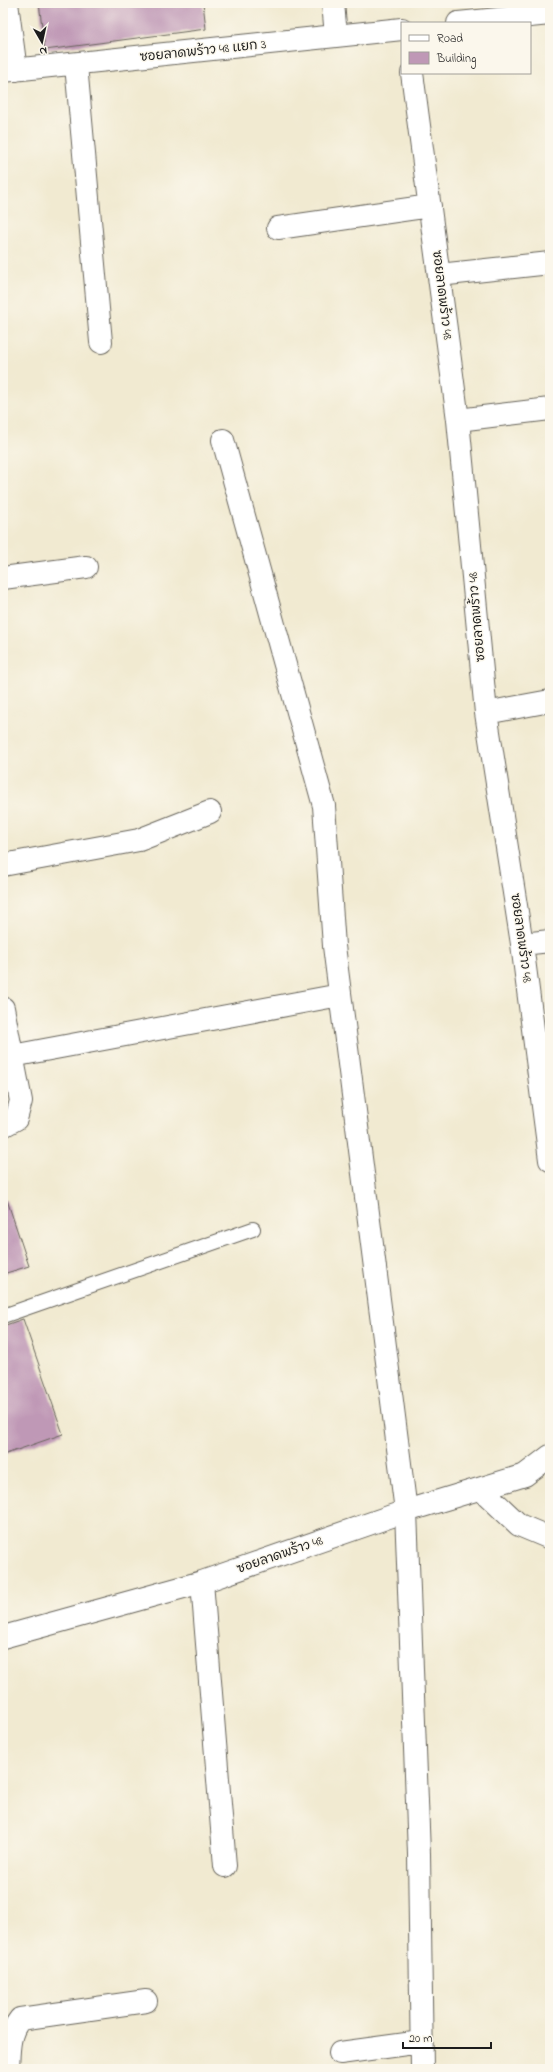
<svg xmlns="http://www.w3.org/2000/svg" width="553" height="2072" viewBox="0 0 553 2072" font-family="'Indie Flower','Playpen Sans Thai',sans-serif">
<rect width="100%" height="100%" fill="#fbf7ec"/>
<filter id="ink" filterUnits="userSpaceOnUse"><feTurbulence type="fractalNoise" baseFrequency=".025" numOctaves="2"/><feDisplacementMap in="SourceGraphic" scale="8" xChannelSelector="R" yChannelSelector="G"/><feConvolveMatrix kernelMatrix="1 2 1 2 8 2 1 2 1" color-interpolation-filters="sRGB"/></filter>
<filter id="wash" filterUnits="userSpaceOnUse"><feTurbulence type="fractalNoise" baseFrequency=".012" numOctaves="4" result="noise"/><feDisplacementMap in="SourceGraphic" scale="16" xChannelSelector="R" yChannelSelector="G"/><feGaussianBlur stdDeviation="0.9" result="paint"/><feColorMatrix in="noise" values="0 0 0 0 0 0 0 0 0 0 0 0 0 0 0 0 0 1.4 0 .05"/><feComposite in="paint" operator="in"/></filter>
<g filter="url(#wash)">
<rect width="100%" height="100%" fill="#f1ead1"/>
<g id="blocks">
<path fill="#bf98b6" d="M39,3h164l3,26 -161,21z
M7,1200l22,66 -26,8v-72z
M23,1319l40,115 -60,21v-129z"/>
</g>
</g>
<g filter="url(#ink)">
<use href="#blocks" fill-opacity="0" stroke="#67645b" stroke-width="1"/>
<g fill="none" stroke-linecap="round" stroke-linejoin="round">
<g stroke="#67645b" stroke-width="16">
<path id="lane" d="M3,1316l250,-87"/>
</g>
<g stroke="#67645b" stroke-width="24">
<path id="street" d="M7,3l9,67
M333,3l3,33
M458,23l92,-9
M76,65l25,277
M3,71l399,-42
M412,73l46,347 28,293 36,231 28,216
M278,228l152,-22
M439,275l111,-12
M458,420l92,-11
M223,440l101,366 10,140 72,565 13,343 3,215
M3,578l83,-11
M486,713l64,-12
M3,865l136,-25 71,-28
M522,944l28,-3
M3,1008l18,93 -5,18 -13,7
M12,1056l328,-61
M481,1489l38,36 31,13
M202,1582l23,284
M3,1637l199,-55 204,-71 119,-36 25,-19
M340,2053l81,-11
M8,2069c1,-19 0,-35 12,-50l126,-18"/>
</g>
<use href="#lane" stroke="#fff" stroke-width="14"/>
<use href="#street" stroke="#fff" stroke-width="22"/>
</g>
</g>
<g text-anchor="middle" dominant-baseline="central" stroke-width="3" stroke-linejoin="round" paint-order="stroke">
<g font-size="13" fill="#1c1c1c" stroke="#fbf7ec">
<text transform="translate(203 51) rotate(-6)">ซอยลาดพร้าว 48 แยก 3</text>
<text transform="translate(442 295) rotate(83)">ซอยลาดพร้าว 48</text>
<text transform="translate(477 617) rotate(-95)">ซอยลาดพร้าว 48</text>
<text transform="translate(521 938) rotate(82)">ซอยลาดพร้าว 48</text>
<text transform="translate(280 1555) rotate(-19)">ซอยลาดพร้าว 48</text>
</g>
</g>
<rect width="553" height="2072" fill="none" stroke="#fbf7ec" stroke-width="16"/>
<rect x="401" y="22" width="130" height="52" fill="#fbf7ec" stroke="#a29f99"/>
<rect x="409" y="35" width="20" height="6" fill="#ffffff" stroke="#a29f99"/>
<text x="437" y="42" font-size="12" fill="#1c1c1c">Road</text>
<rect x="409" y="52" width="20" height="12" fill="#bf98b6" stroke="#a29f99"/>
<text x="437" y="62" font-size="12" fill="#1c1c1c">Building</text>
<g transform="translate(42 42) rotate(171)" stroke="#fbf7ec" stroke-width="3" paint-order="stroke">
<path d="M0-3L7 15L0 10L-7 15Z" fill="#1c1c1c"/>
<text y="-6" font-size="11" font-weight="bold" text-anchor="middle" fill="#1c1c1c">N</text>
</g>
<path d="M403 2042v6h88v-6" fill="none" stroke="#1c1c1c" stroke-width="2"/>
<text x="409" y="2042" font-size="12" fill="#1c1c1c" stroke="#fbf7ec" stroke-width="3" paint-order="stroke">20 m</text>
</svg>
